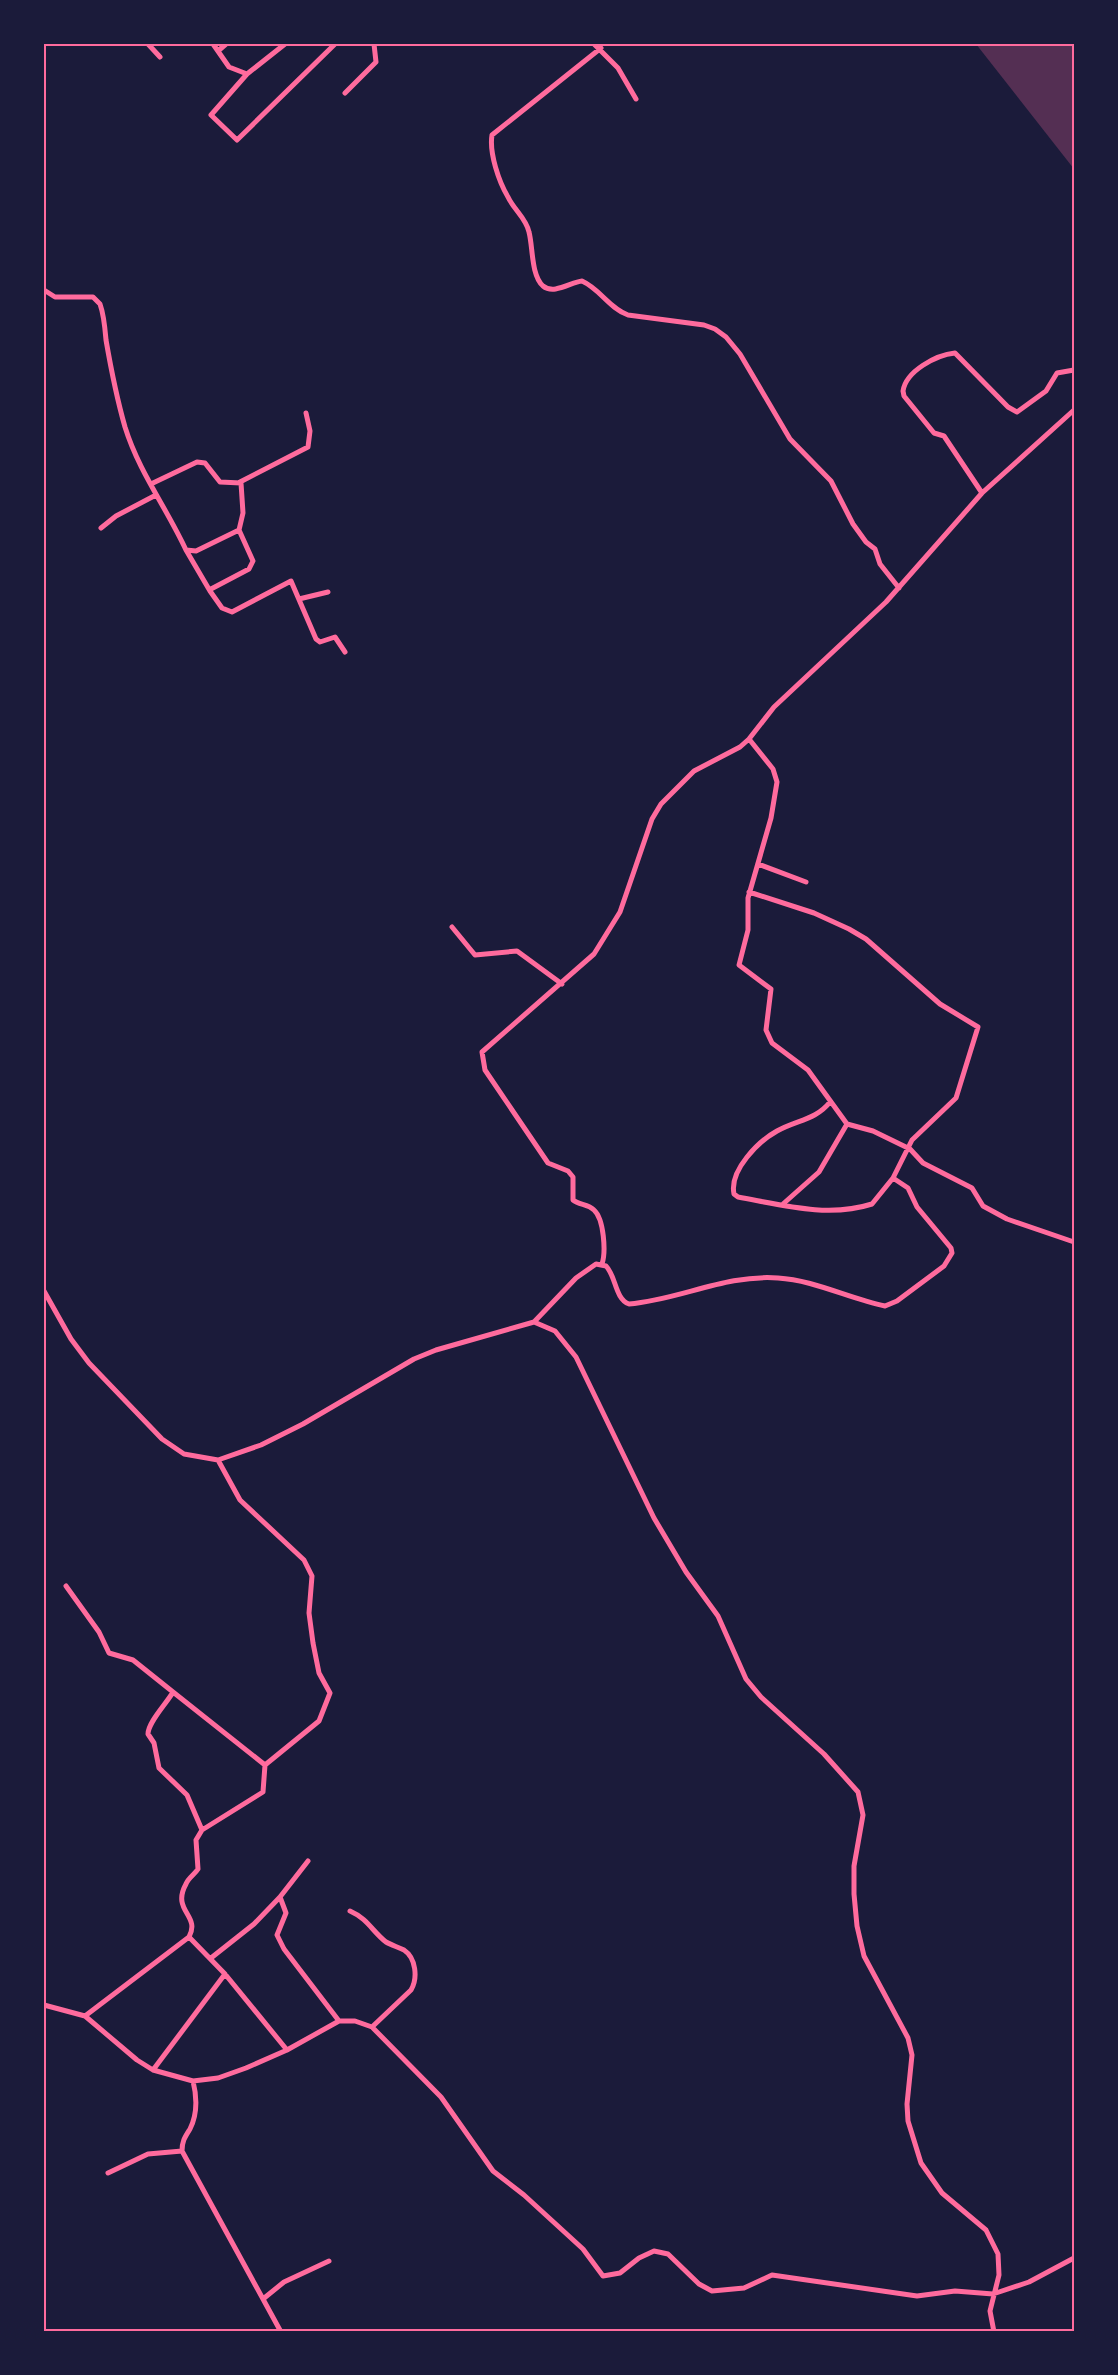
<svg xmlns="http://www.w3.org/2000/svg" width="1118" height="2375" viewBox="0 0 1118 2375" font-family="'DM Sans',sans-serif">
<rect width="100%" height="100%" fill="#1b1b3a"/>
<path fill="#542f53" d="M976,44h98v125z"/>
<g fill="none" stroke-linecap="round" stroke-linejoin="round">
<path stroke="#ff6b9d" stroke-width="5" d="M148,44l12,13
M213,44l16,23 18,7 38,-30
M594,44l24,24 18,31
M601,48l-109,87c-3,18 7,47 16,62 6,13 18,21 21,35 4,15 2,43 14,54 11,9 28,-4 39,-5 18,8 27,27 46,34l76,10 11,4 11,8 14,17 50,85 41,42 22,43 13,18 9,7 5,15 19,24
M218,51l8,-7
M247,74l-36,41 26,25 98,-96
M345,93l31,-31 -2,-18
M44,290l11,7h38l7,7c4,11 5,24 6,36 5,29 11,59 19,87 14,45 41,80 61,123l10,1 43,-21 4,-17 -2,-30 -21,-1 -15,-19 -8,-1 -44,21
M240,482l68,-35 2,-16 -4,-18
M982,493l-38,-57 -10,-3 -30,-37 -1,-5c3,-20 33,-36 52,-38l53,54 9,5 29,-21 11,-18 17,-3
M101,528l15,-12 40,-21
M239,530l14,31 -4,8 -38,20 -1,2 12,17 10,4 59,-31 25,58 4,3 15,-5 10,15
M186,550l24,41
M299,599l29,-7
M749,739l24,30 4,13 -6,36 -23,80v32l-9,35 32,24 -5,41 6,13 36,27 39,54 26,7 37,18 13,14 49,25 11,18 24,13 67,23
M758,864l48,18
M452,927l23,28 42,-4 45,33
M830,1102c-14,18 -34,18 -53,29 -18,10 -48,39 -43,63l4,3c44,8 90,21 134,7l21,-26
M783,1204l36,-32 28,-48
M602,1264c4,-12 2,-45 -8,-54 -6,-6 -15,-5 -21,-10v-23l-5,-6 -20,-8 -63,-93 -3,-18 112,-98 26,-42 32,-93 9,-15 33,-33 46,-24 9,-8 25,-32 112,-105 96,-109 92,-83
M44,1291l27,48 18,24 73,76 22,15 34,6 43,-15 42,-21 111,-65 22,-9 98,-28 21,9 21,26 78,161 32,54 32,44 28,63 15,18 63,57 34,38 5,23 -9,51v28l3,32 7,30 44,82 4,17 -5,49 1,17 13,42 21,30 44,37 12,24 1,21 -9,36 4,21
M534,1322l42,-44 20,-14 10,2c10,10 9,33 23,38 50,-4 97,-30 149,-26 36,2 72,21 107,28l12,-5 47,-35 8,-13 -1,-5 -34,-41 -9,-19 -15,-10 19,-38 44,-42 22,-71 -38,-23 -74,-65 -17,-10 -35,-16 -65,-21
M66,1586l33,46 10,21 24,7 40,32c-6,11 -25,30 -25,42l6,9 5,25 28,27 15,35 -6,10 2,29c-3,5 -10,9 -12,15 -15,27 15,31 3,53l36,37 62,76
M173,1692l92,73
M202,1830l61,-38 2,-27 54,-44 11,-28 -11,-20 -6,-30 -4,-30 3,-37 -8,-16 -64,-60 -22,-40
M308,1861l-28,36 6,16 -9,22 7,14 55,72
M350,1911c18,8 22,20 36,31 5,3 12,5 18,8 12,8 14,28 7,40l-39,37
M211,1958l43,-34 26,-27
M44,2005l41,11 52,44 16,10 40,11 25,-3 28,-10 41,-18 52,-29h16l17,6 69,70 52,74 31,24 59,54 20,27 17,-3 19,-15 15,-7 14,3 31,30 13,7 32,-3 28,-13 145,21 38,-5 38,3 36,-12 45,-24
M85,2016l104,-79
M153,2070l72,-96
M193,2081c4,16 5,32 -3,48 -5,8 -8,12 -8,22l99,181
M108,2173l40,-19 34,-3
M263,2299l21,-17 45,-21"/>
</g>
<rect width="1118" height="2375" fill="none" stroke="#1b1b3a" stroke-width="90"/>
<rect x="45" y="45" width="1028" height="2285" fill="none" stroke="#ff6b9d" stroke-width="2"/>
</svg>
